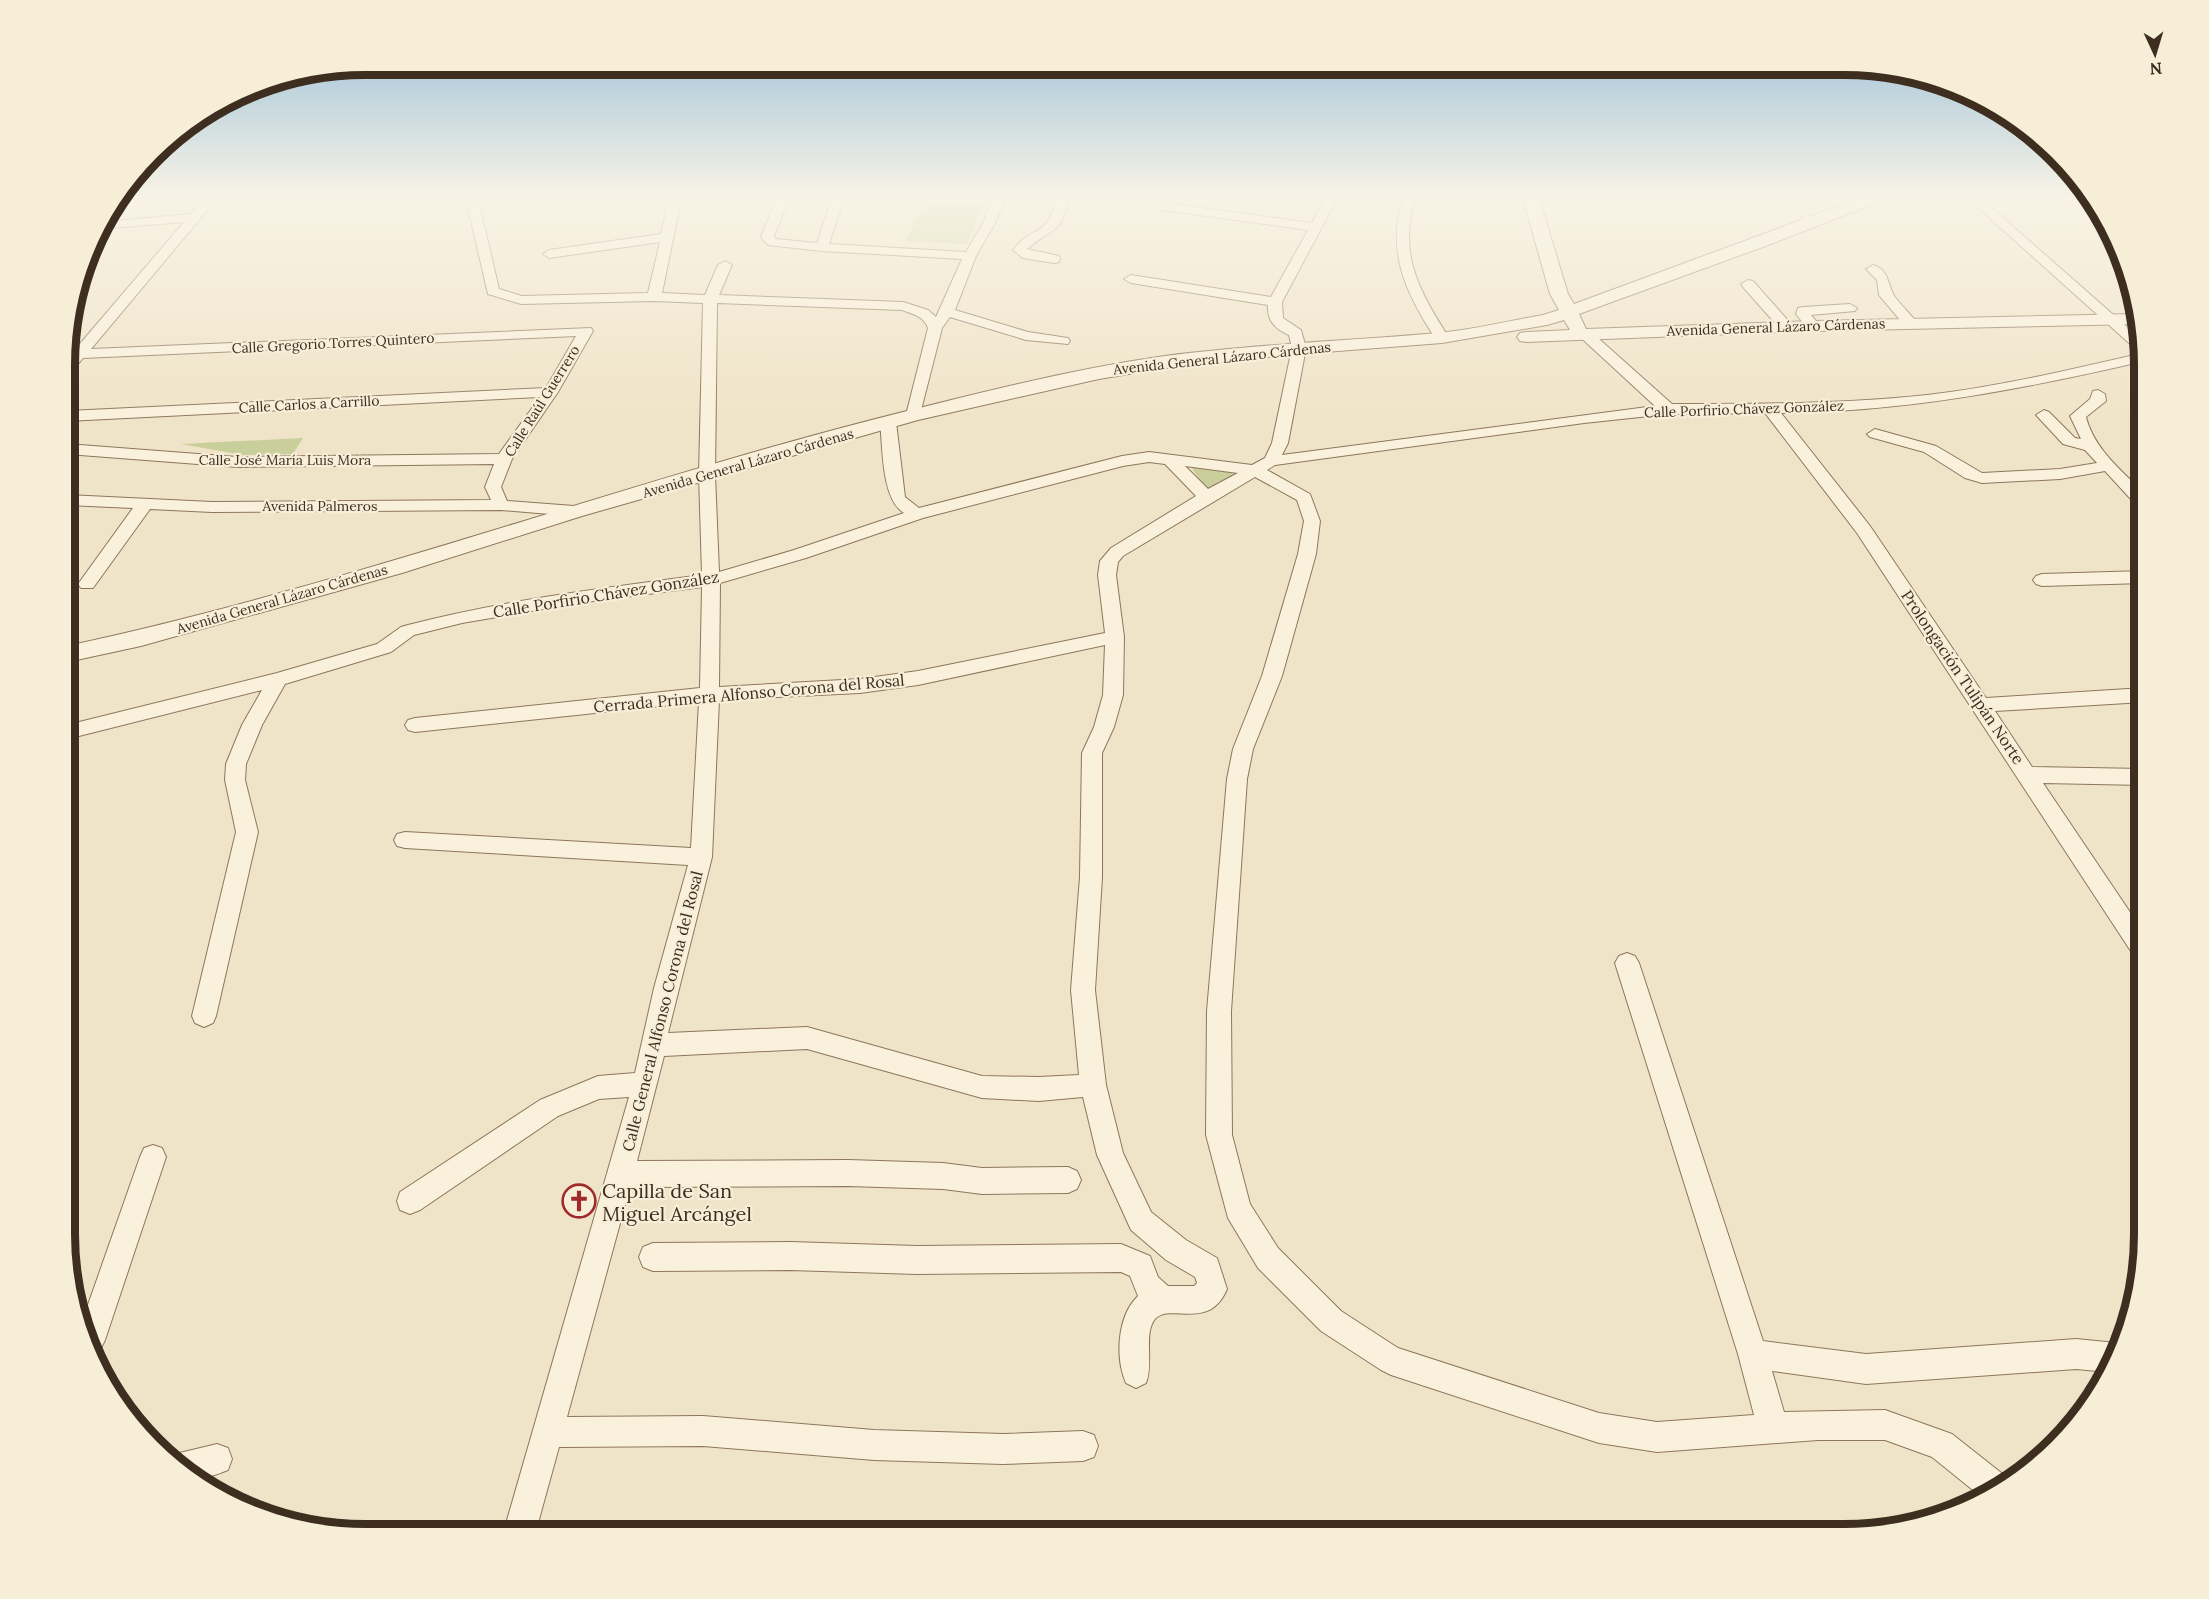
<svg xmlns="http://www.w3.org/2000/svg" width="2209" height="1599" viewBox="0 0 2209 1599" font-family="Lora,serif">
<rect width="100%" height="100%" fill="#f0e4c8"/>
<path fill="#c9cf9b" d="M925,201l58,4 -16,39 -61,-3z
M303,438l-10,16 -50,1 -62,-11z
M1190,465l51,10 -33,18z"/>
<g fill="none" stroke-linecap="round" stroke-linejoin="round">
<g stroke="#8d765c" stroke-width="8">
<path id="service" d="M1786,195l8,5 17,24
M1794,200l12,-5"/>
</g>
<g stroke="#8d765c" stroke-width="2">
<path id="minor" d="M180,195l-6,4 -56,4 5,-7z
M465,195h12l22,94 23,7 126,-3 12,-51 -111,16 -6,-4 6,-4 112,-16 9,-39h12l-20,98 43,2 13,-30 7,-4 7,4 -13,30 184,7 25,8 8,7 26,-58 -140,-8 -54,-6 -7,-8 17,-42h12l-16,41 2,3 41,4 16,-48h12l-16,49 137,8 17,-29 11,-28 99,1 -6,4 -18,-1c-9,37 -18,29 -42,50l32,7 1,3 -1,3 -5,1 -31,-5 -10,-8c19,-26 33,-10 44,-51h-52l-10,24 -19,33 -21,54 73,22 40,6 2,3 -2,3 -42,-4 -76,-23 -8,11 -23,90 -5,2 -8,-5 22,-87c-4,-12 -16,-14 -26,-18l-185,-7 -2,172 4,97 75,-22 110,-37c-23,-14 -21,-66 -24,-91l8,-5 8,5 9,75 14,11 203,-52 27,-4 103,13 13,-7 7,-15 20,-95 -3,-13c-14,-6 -22,-14 -21,-30l-137,-22 -7,-4 7,-4 140,22 37,-67 -146,-20 -2,-3 6,-4 146,20 15,-28h12l-57,107 1,16 18,12 5,18 -18,95 -6,12 373,-49 -76,-70 -2,-3 7,-4 5,1 83,74c85,0 170,0 255,-9 72,-8 146,-26 216,-42l-4,-1 -175,-157h13l165,145 2,21c-120,28 -240,51 -363,52l89,113 116,172 158,-10v14l-149,9 37,56 112,2v16l-101,-2 101,150v29l-8,-3 -279,-426 -92,-120 -97,1 -84,9 -309,42 -8,5 43,24 10,27 -4,33 -34,122 -29,73 -6,30 -16,232 1,124 18,69 28,44 63,63 57,37 201,65 58,9 97,-7 -16,-61 -123,-391 4,-7 8,-3 8,3 4,7 124,378 103,13 210,-15 41,4 6,3 -1,3 -14,23 -32,-3 -210,15 -94,-13 12,41 101,-2 67,24 57,45 2,4 -27,16 -52,-42 -47,-17h-67l-161,12 -58,-9 -208,-68 -10,-5 -60,-39 -63,-63 -30,-50 -22,-83 1,-124 20,-232 6,-30 29,-73 36,-122 6,-33 -7,-21 -42,-23 -132,79 -5,6 -2,13 8,62 -1,58 -9,32 -12,26v124l-7,113 11,95 17,68 28,59 35,28 31,18 10,31c-18,43 -57,13 -72,30 -12,15 -1,45 -9,64l-10,5 -10,-5c-11,-25 -9,-67 12,-87l-8,-20 -9,-4 -204,2 -127,-4 -137,1 -10,-4 -4,-10 4,-10 10,-4 137,-1 127,4 204,-2 29,12 8,21 10,9h26l3,-3 -2,-6 -29,-17 -35,-30 -34,-75 -14,-58 -44,4 -57,-3 -175,-49 -143,7 -27,105 211,-1 95,3 39,5 86,-1 9,4 4,9 -4,9 -9,4 -86,1 -39,-5 -95,-3 -218,1 -63,230 136,-1 171,14 129,4 80,-3 11,4 4,11 -4,11 -11,4 -80,3 -129,-4 -171,-14 -144,1 -24,87h-32l126,-437 -30,2 -41,17 -138,94 -10,4 -10,-4 -3,-9 3,-9 140,-92 58,-24 37,-3 19,-85 34,-123 -283,-17 -8,-2 -3,-6 3,-6 8,-2 286,16 8,-146 -284,30 -7,-2 -3,-5 3,-5 7,-2 285,-30 2,-101 -124,16 -116,20 -48,12 -23,17 -106,32 -23,41 -16,39 -1,16 13,52 -42,184 -3,7 -9,4 -9,-4 -3,-7 44,-184 -11,-52 1,-16 16,-39 20,-35 -195,49v-14l210,-52 100,-29 24,-17 7,-2c97,-25 195,-37 294,-50l-3,-100 4,-172 -49,-2 -133,3 -33,-10zM1149,462l16,2 31,32 -85,52 -11,13 -2,14 7,58 -187,38 -58,8 -141,8 1,-104 86,-25 117,-40 200,-52zM1185,466l53,7 -30,16zM1105,645l-2,50 -9,32 -12,26 -2,124 -9,113 8,85 -40,2 -57,-1 -175,-49 -139,6 44,-176 7,-157 141,-7 58,-8z
M1404,195h12c-19,59 3,95 33,143l-2,3h-10c-31,-47 -52,-89 -33,-146z
M1698,195h28l1,1c-6,6 -23,5 -29,-1z
M206,200l4,1v6l-119,142 500,-21 2,3 -35,61 -46,67 -11,28 6,14 67,5 8,5 -2,4 -6,1 -73,-6 -289,2 -62,-3 -57,79h-12l-3,-4 3,-4 52,-72 -66,-3v-10l145,7 279,-2 -6,-13 9,-23 -257,3 -170,-13v-10l170,13 262,-3 41,-57 -473,24v-10l479,-23 30,-52 -493,22 -11,13 -5,1v-13l117,-137 -86,7 5,-7 88,-8 11,-13z
M1873,265c17,5 14,20 22,32 6,8 13,15 20,23l2,3 -2,3h-10l-26,-31 -2,-15 -11,-11z
M1748,280l5,1 38,43 2,3 -2,3h-10l-38,-43 -2,-3z
M1850,304l7,4 -2,3 -44,4 9,11 -7,4 -5,-1 -12,-15 2,-6 5,-1z
M2098,390l7,4 1,7 -20,16c8,32 36,54 58,76v15l-6,-1 -33,-36 -45,8 -78,4 -17,-5 -41,-26 -54,-15 -3,-3 8,-5 61,17 46,27 78,-4 37,-6 -12,-13 -22,-6 -27,-29 8,-5 5,2 26,26 6,1 -11,-23 20,-17 3,-8z
M2144,571v12l-102,3 -6,-2 -3,-4 3,-4 6,-2z
M153,1145l9,3 4,9 -61,183 -5,10 -6,3 -11,-34 57,-162 4,-9z
M217,1444l11,4 4,11 -4,11c-32,13 -39,11 -61,-14z"/>
</g>
<g stroke="#8d765c" stroke-width="2">
<path id="tertiary" d="M1522,195h16l30,99 6,10 295,-109h22l-3,3 -117,46 -192,70 7,15 227,-8 322,-7 3,10 -325,7 -287,11 -6,-1 -3,-4 3,-4 6,-1 44,-2 -6,-10 -17,5 -105,18 -143,11 -134,14 -66,11 -181,41 -336,96 -180,57 -261,73 -74,16v-16c286,-61 561,-166 844,-236 83,-21 169,-42 254,-54 90,-12 182,-15 273,-23 35,-3 70,-12 105,-18l16,-5 -9,-16z"/>
</g>
<use href="#service" stroke="#faf1dc" stroke-width="7"/>
<use href="#minor" fill="#faf1dc" fill-rule="evenodd"/>
<use href="#tertiary" fill="#faf1dc" fill-rule="evenodd"/>
</g>
<linearGradient id="sky" x2="0" y2="1"><stop stop-color="#8fbad6"/><stop offset="0.47" stop-color="#f8f3e6"/><stop offset="1" stop-color="#f8f3e6" stop-opacity="0"/></linearGradient>
<rect width="2209" height="419" fill="url(#sky)"/>
<defs>
<g id="church-ring" transform="scale(1.725)"><circle r="9.5" fill="#f7eed8" stroke="#9e2a2b" stroke-width="1.5"/><path d="M-1.2-6h2.4v3.5h3.3v2.4h-3.3V6h-2.4V-.1h-3.3v-2.4h3.3Z" fill="#9e2a2b"/></g>
</defs>
<g fill-rule="evenodd">
<use href="#church-ring" x="579" y="1201"/>
</g>
<g text-anchor="middle" dominant-baseline="central" stroke-width="4.5" stroke-linejoin="round" paint-order="stroke">
<g font-size="14" fill="#3d2e20" stroke="#f7eed8">
<text transform="translate(1776 327) rotate(-2)">Avenida General Lázaro Cárdenas</text>
<text transform="translate(333 343) rotate(-3)">Calle Gregorio Torres Quintero</text>
<text transform="translate(1222 358) rotate(-6)">Avenida General Lázaro Cárdenas</text>
<text transform="translate(542 401) rotate(-58)">Calle Raúl Guerrero</text>
<text transform="translate(309 404) rotate(-3)">Calle Carlos a Carrillo</text>
<text transform="translate(1744 409) rotate(-2)">Calle Porfirio Chávez González</text>
<text x="285" y="460">Calle José María Luis Mora</text>
<text transform="translate(748 463) rotate(-16)">Avenida General Lázaro Cárdenas</text>
<text x="320" y="506">Avenida Palmeros</text>
<text transform="translate(282 599) rotate(-16)">Avenida General Lázaro Cárdenas</text>
</g>
<g font-size="16" fill="#3d2e20" stroke="#f7eed8">
<text transform="translate(606 594) rotate(-9)">Calle Porfirio Chávez González</text>
<text transform="translate(1963 677) rotate(56)">Prolongación Tulipán Norte</text>
<text transform="translate(749 693) rotate(-5)">Cerrada Primera Alfonso Corona del Rosal</text>
<text transform="translate(662 1011) rotate(-76)">Calle General Alfonso Corona del Rosal</text>
</g>
<g font-size="20" fill="#3d2e20" stroke="#f7eed8" text-anchor="start">
<text x="602" y="1190">Capilla de San<tspan x="602" dy="23">Miguel Arcángel</tspan></text>
</g>
</g>
<path d="M0 0H2209V1599H0ZM365 75H1844A290 290 0 0 1 2134 365V1234A290 290 0 0 1 1844 1524H365A290 290 0 0 1 75 1234V365A290 290 0 0 1 365 75Z" fill="#f7eed8" fill-rule="evenodd"/>
<path fill="none" stroke="#3d2e20" stroke-width="8" d="M365 75H1844A290 290 0 0 1 2134 365V1234A290 290 0 0 1 1844 1524H365A290 290 0 0 1 75 1234V365A290 290 0 0 1 365 75Z"/>
<g transform="translate(2155 54) rotate(176)" stroke="#f7eed8" stroke-width="4.5" paint-order="stroke">
<path d="M0-4.5L10 22L0 15L-10 22Z" fill="#3d2e20"/>
<text y="-9" font-size="16" font-weight="bold" text-anchor="middle" fill="#3d2e20">N</text>
</g>
</svg>
